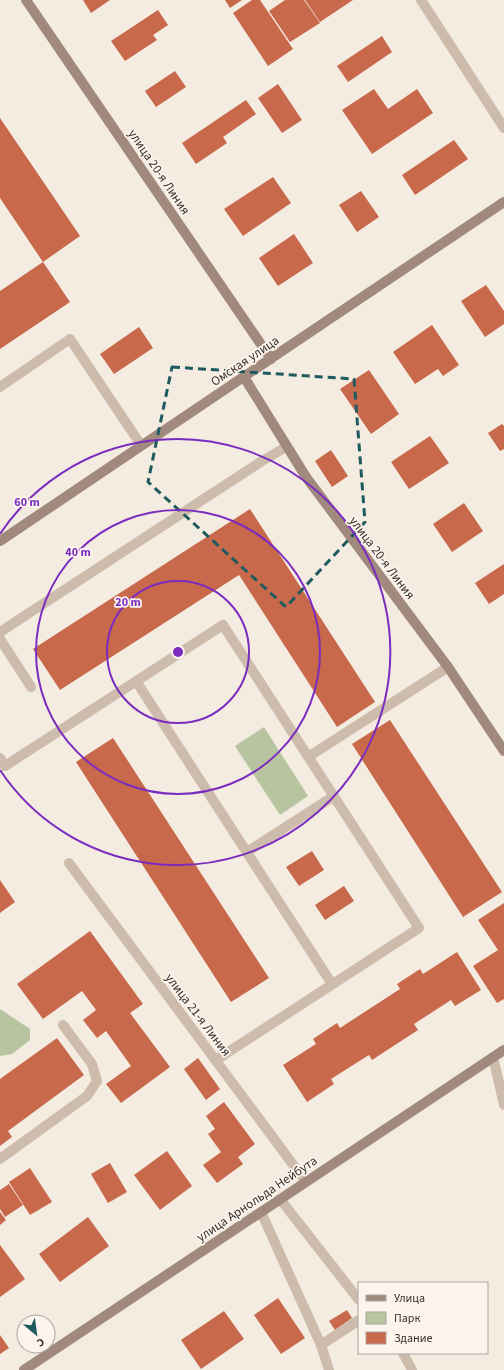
<svg xmlns="http://www.w3.org/2000/svg" width="504" height="1370" viewBox="0 0 504 1370" font-family="'Source Sans 3',sans-serif">
<rect width="100%" height="100%" fill="#f4ebe1"/>
<path fill="#b8c4a0" d="M264,727l44,69 -28,19 -45,-69z
M0,1009l30,20v11l-18,14 -12,2z"/>
<path fill="#c8694b" d="M83,0h27l-19,13z
M225,0h17l-12,8z
M252,0h8l33,49 -25,17 -35,-53z
M285,0h19l16,23 -30,19 -21,-31z
M305,0h48l-33,22z
M158,10l10,15 -15,10 4,5 -32,21 -14,-20z
M382,36l10,16 -44,30 -11,-16z
M175,71l11,16 -30,20 -11,-16z
M278,84l24,36 -20,13 -24,-35z
M374,89l14,20 29,-20 16,24 -61,41 -30,-44z
M246,100l10,14 -33,23 4,6 -31,21 -14,-21z
M0,118l80,118 -37,26 -43,-64z
M454,140l14,19 -53,36 -13,-20z
M273,177l18,26 -48,33 -19,-27z
M361,191l18,26 -22,15 -18,-27z
M294,234l19,29 -35,23 -19,-28z
M43,262l27,40 -70,47v-58z
M486,285l18,26v13l-19,13 -24,-36z
M432,325l27,40 -16,11 -5,-7 -23,15 -22,-32z
M139,327l14,21 -39,26 -14,-20z
M369,370l30,44 -28,20 -31,-45z
M502,424l2,2v23l-4,2 -12,-18z
M430,436l19,27 -40,26 -18,-27z
M331,450l17,26 -16,11 -17,-26z
M464,503l19,28 -31,21 -19,-28z
M250,509l125,193 -38,25 -98,-152 -179,115 -27,-41z
M504,564v30l-15,10 -14,-21z
M390,720l112,172 -39,25 -111,-173z
M113,738l156,240 -38,24 -155,-240z
M312,851l12,19 -25,16 -13,-19z
M0,880l15,22 -15,11z
M344,886l10,15 -29,19 -10,-15z
M504,903v96l-7,4 -24,-37 25,-16 -20,-30z
M90,931l53,73 -13,9 40,54 -49,36 -15,-19 25,-18 -25,-35 -9,7 -14,-18 13,-10 -14,-19 -39,28 -26,-35z
M457,952l24,38 -26,16 -4,-6 -37,24 4,6 -46,30 -3,-5 -38,24 3,5 -27,18 -24,-37 33,-21 -3,-5 24,-16 3,5 60,-39 -3,-5 23,-15 3,5z
M57,1038l27,37 -76,56 4,6 -12,9v-67z
M198,1058l22,31 -14,11 -22,-31z
M224,1102l31,42 -17,13 5,7 -26,19 -14,-18 18,-13 -13,-18 7,-5 -9,-13z
M167,1151l25,35 -32,24 -26,-35z
M110,1163l17,29 -19,11 -17,-29z
M30,1168l22,34 -22,13 -21,-33z
M9,1184l14,21 -18,12 -5,-8v-19z
M0,1212l6,8 -6,5z
M88,1217l21,29 -49,36 -21,-28z
M0,1245l25,34 -25,18z
M278,1298l27,40 -24,16 -27,-39z
M347,1310l5,8 -17,12 -6,-9z
M224,1311l20,28 -43,30 -20,-29z
M0,1335l9,13 -9,6z"/>
<g fill="none" stroke-linecap="round" stroke-linejoin="round">
<path stroke="#cdbbac" stroke-width="10" d="M0,387l70,-48 71,106
M0,632l262,-171 24,-14
M0,639l31,48
M136,681l196,303
M308,757l140,-90
M5,766l218,-141 196,303 -203,132
M247,852l87,-56
M493,1057l11,48
M0,1159l87,-63 10,-15 -5,-17 -29,-39
M280,1199l79,101
M321,1345l38,-25
M403,1353l9,17"/>
<path stroke="#cdbbac" stroke-width="10" d="M421,0l83,128
M0,758l5,8
M69,863l237,319
M261,1212l60,133 8,25"/>
<path stroke="#a18a7d" stroke-width="10" d="M26,0l245,359
M244,377l62,100 142,190 56,84
M0,541c167,-114 336,-226 504,-339
M24,1370l480,-320"/>
</g>
<path fill="none" stroke="#1f5a5e" stroke-width="3" stroke-dasharray="8 5" stroke-linejoin="round" d="M172,367l182,12 11,143 -79,85 -138,-125z"/>
<g fill="none" stroke="#7b2cbf" stroke-width="2">
<circle cx="178" cy="652" r="71"/>
<circle cx="178" cy="652" r="142"/>
<path d="M0 534A213 213 0 1 1 0 770"/>
</g>
<g text-anchor="middle" dominant-baseline="central" stroke-width="3.5" stroke-linejoin="round" paint-order="stroke">
<g font-size="13" fill="#3b302b" stroke="#fbf5ee">
<text transform="translate(159 172) rotate(56)">улица 20-я Линия</text>
<text transform="translate(245 361) rotate(-34)">Омская улица</text>
<text transform="translate(382 558) rotate(53)">улица 20-я Линия</text>
<text transform="translate(198 1015) rotate(53)">улица 21-я Линия</text>
<text transform="translate(257 1199) rotate(-34)">улица Арнольда Нейбута</text>
</g>
</g>
<circle cx="178" cy="652" r="6" fill="#7b2cbf" stroke="#fbf5ee" stroke-width="2"/>
<g font-size="12" text-anchor="middle" font-weight="bold" fill="#7b2cbf" stroke="#fbf5ee" stroke-width="3.5" stroke-linejoin="round" paint-order="stroke">
<text x="27" y="506">60 m</text>
<text x="78" y="556">40 m</text>
<text x="128" y="606">20 m</text>
</g>
<rect x="358" y="1282" width="130" height="72" fill="#fbf5ee" stroke="#aea6a0"/>
<rect x="366" y="1295" width="20" height="6" fill="#a18a7d" stroke="#aea6a0"/>
<text x="394" y="1302" font-size="12" fill="#3b302b">Улица</text>
<rect x="366" y="1312" width="20" height="12" fill="#b8c4a0" stroke="#aea6a0"/>
<text x="394" y="1322" font-size="12" fill="#3b302b">Парк</text>
<rect x="366" y="1332" width="20" height="12" fill="#c8694b" stroke="#aea6a0"/>
<text x="394" y="1342" font-size="12" fill="#3b302b">Здание</text>
<g transform="translate(36 1334) rotate(151)"><circle r="19" fill="#fbf5ee" stroke="#aea6a0"/>
<path d="M0-3L7 15L0 10L-7 15Z" fill="#1f5a5e"/>
<text y="-6" font-size="11" font-weight="bold" text-anchor="middle" fill="#3b302b">С</text>
</g>
</svg>
